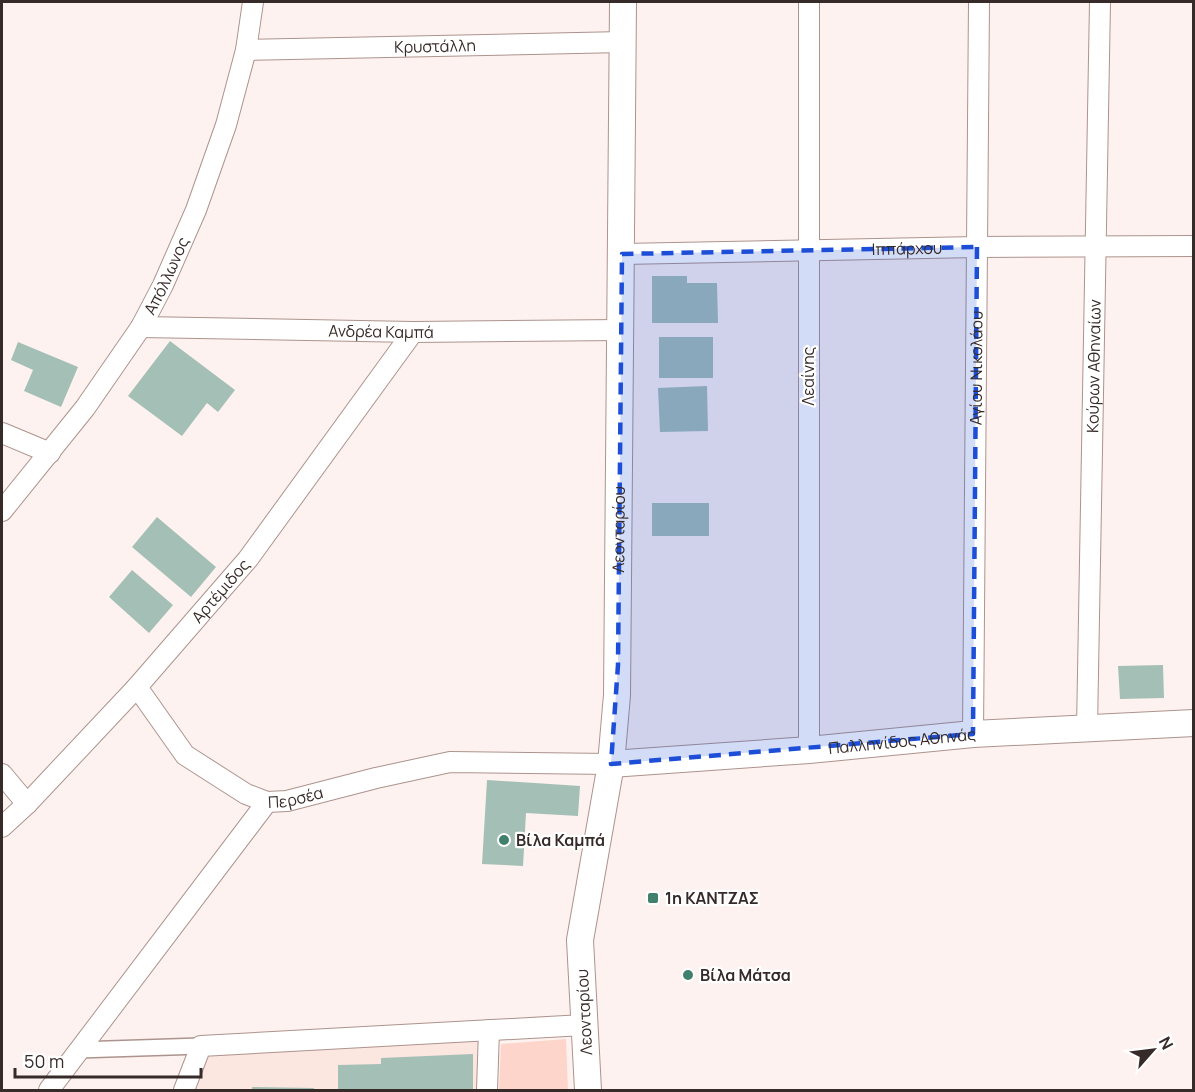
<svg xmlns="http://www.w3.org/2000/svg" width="1195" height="1092" viewBox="0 0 1195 1092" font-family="Manrope,sans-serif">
<rect width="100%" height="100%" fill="#fdf2ef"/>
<path fill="#fce6e0" d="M481,1037l-3,53h-285l16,-38z"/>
<path fill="#fed5cb" d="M566,1039l2,51h-69l2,-46z"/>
<path fill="#a4bfb6" d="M652,276h35v7h30l1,40h-66z
M659,337h54v41h-54z
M170,341l65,49 -17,22 -11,-9 -25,33 -54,-40z
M18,342l60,25 -17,40 -37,-16 9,-21 -22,-10z
M707,386l1,45 -48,1 -2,-44z
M652,503h57v33h-57z
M157,517l59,50 -25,30 -59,-50z
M132,570l41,35 -24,28 -40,-36z
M1163,665l1,33 -44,1 -2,-33z
M487,780l93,6 -2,30 -52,-3 -3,53 -41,-2z
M473,1054v36h-135v-25l43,-1v-6z
M252,1087l62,1v2h-62z"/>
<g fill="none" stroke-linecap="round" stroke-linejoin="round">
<g stroke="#ad938d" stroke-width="18">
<path id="pedestrian" d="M78,1050l123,-4"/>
</g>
<g stroke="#ad938d" stroke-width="22">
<g id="minor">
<path id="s1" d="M246,50l377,-8"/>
<path id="s2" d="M622,254l355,-7 217,-1"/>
<path id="s3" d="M141,327l272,5 208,-2"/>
<path d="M2,433l48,20"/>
<path id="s4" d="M2,511l83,-103 56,-81 22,-42 33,-75 30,-85 20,-75 7,-48"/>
<path id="s5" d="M137,687l48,68 61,39 21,8 20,-1 89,-23 74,-16 161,2"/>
<path id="s6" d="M1087,729l13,-727"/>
<path id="s7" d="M973,734l6,-732"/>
<path d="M809,750v-748"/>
<path d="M2,774l25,30"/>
<path id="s8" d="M2,827l25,-23 110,-117 111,-128 165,-227"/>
<path d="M49,1090l218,-288"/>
<path d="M184,1090l17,-44 383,-21"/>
<path d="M487,1090l2,-60"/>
</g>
</g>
<g stroke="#ad938d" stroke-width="28">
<g id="tertiary">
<path id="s9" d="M611,764l198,-14 164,-16 221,-11"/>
<path id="s10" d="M588,1090l-8,-150 31,-176 6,-69 6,-693"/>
</g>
</g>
<use href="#pedestrian" stroke="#fff" stroke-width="15"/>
<use href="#minor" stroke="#fff" stroke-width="20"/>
<use href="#tertiary" stroke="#fff" stroke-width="26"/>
</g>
<path fill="#1d4ed8" fill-opacity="0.2" stroke="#1d4ed8" stroke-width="4.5" stroke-dasharray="12 8" stroke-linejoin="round" d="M977,247l-4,487 -362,30 7,-99 4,-411z"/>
<g fill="#41806d" stroke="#fff" stroke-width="2">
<circle cx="504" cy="840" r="6"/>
<rect x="647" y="892" width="12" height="12" rx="3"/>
<circle cx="688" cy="975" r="6"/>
</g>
<g text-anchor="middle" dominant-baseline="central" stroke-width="4.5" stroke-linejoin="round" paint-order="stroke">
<g font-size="16" fill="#362b29" stroke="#fff">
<text stroke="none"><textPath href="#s1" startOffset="189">Κρυστάλλη</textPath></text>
<text stroke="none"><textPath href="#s2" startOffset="285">Ιππάρχου</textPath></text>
<text stroke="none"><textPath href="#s4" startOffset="288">Απόλλωνος</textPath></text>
<text stroke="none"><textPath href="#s3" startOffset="240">Ανδρέα Καμπά</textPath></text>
<text stroke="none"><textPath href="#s6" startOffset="363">Κούρων Αθηναίων</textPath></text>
<text stroke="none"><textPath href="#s7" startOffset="366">Αγίου Νικολάου</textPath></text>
<text transform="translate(808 376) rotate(-90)">Λεαίνης</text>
<text stroke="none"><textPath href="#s10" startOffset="564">Λεονταρίου</textPath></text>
<text stroke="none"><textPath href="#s8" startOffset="322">Αρτέμιδος</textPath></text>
<text stroke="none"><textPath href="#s9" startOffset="292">Παλληνίδος Αθηνάς</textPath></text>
<text stroke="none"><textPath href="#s5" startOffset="207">Περσέα</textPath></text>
<text transform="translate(584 1012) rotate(-93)">Λεονταρίου</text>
</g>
<g font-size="16" font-weight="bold" fill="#362b29" stroke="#fff" text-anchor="start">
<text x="516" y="840">Βίλα Καμπά</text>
<text x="665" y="898">1η ΚΑΝΤΖΑΣ</text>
<text x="700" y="975">Βίλα Μάτσα</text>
</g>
</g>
<rect width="1195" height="1092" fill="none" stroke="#362b29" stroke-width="6"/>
<g transform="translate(1153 1050) rotate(62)" stroke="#ffffff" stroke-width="4.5" paint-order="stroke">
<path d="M0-4.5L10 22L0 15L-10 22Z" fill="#362b29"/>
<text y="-9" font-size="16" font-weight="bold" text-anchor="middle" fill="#362b29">N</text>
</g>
<path d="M15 1068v9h186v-9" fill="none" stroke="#362b29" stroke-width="3"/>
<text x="24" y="1068" font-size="18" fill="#362b29" stroke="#ffffff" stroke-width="4.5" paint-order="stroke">50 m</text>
</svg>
